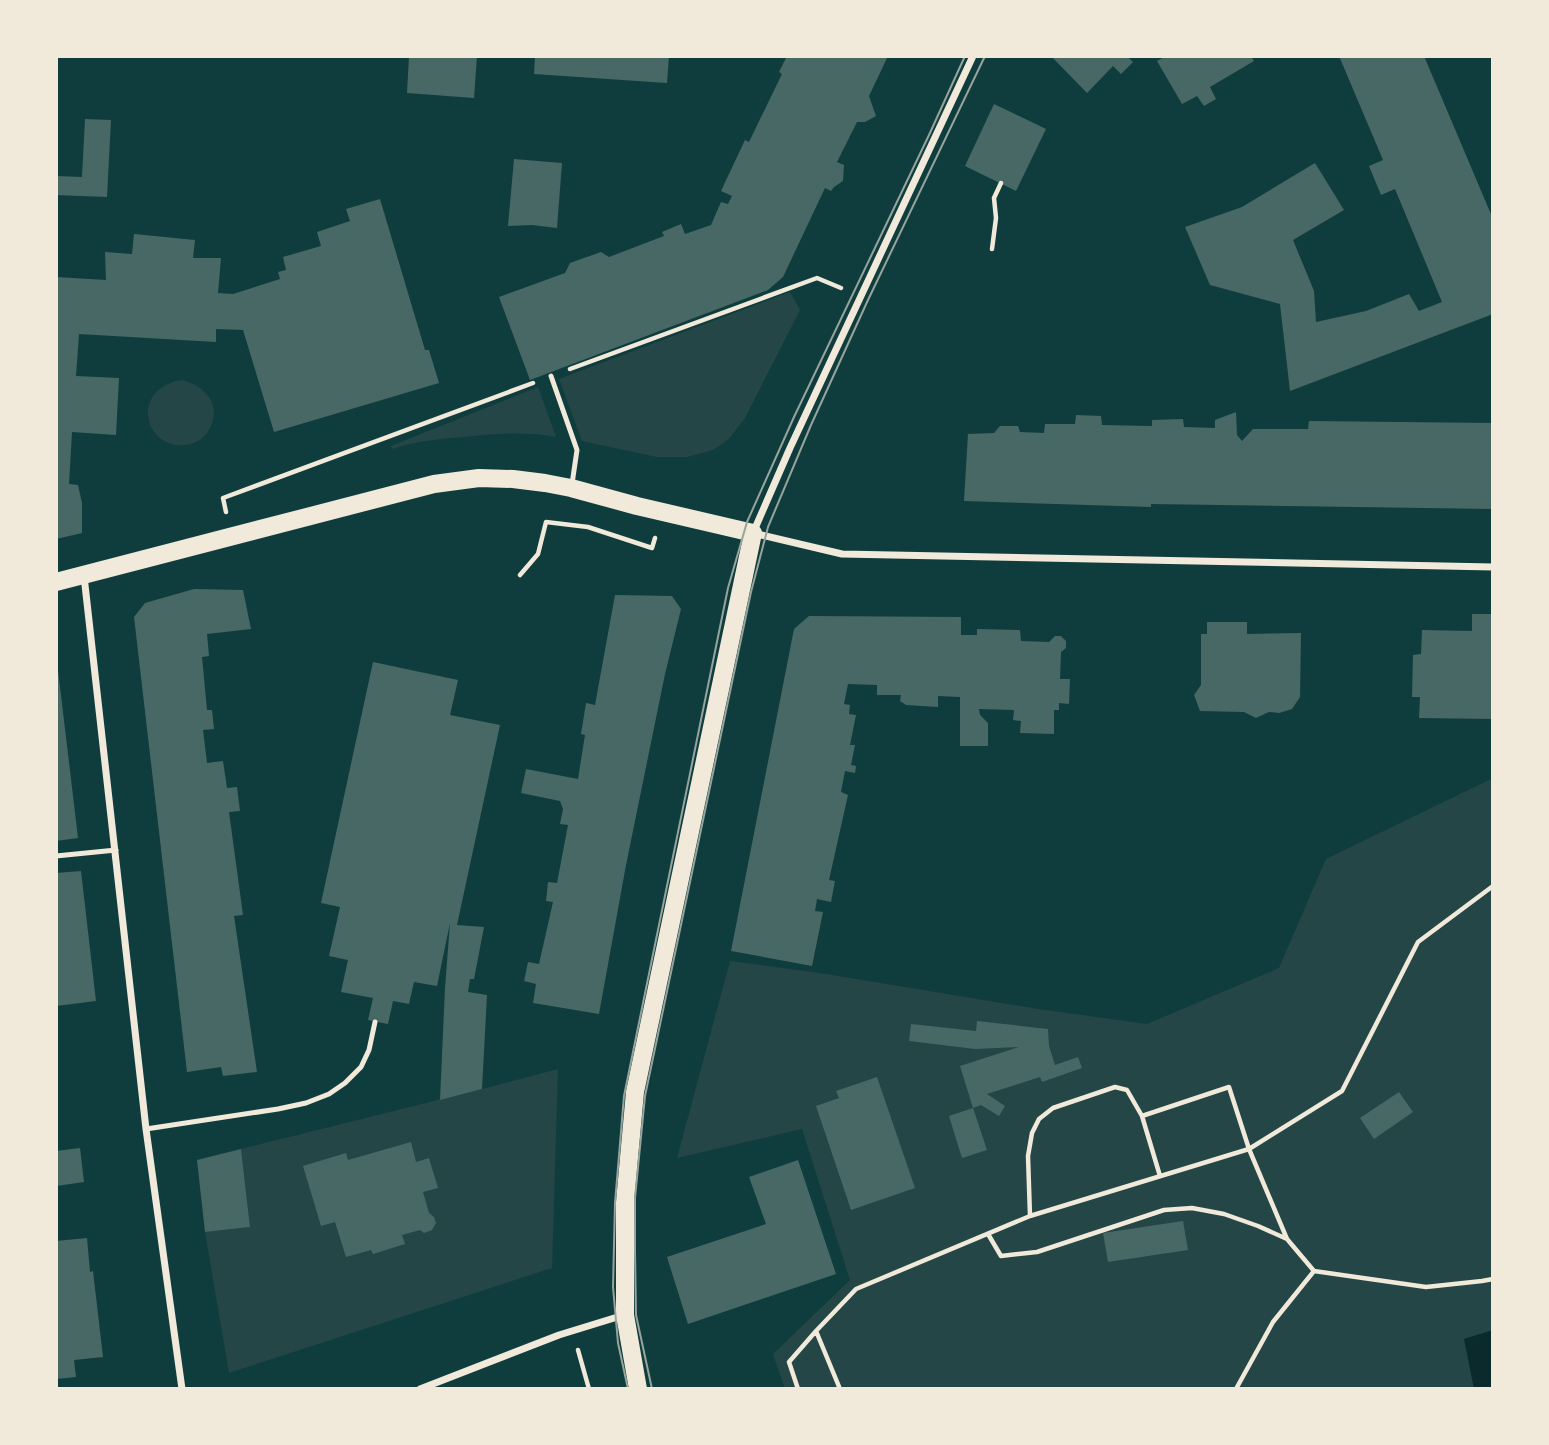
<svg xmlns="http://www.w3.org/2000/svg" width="1549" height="1445" viewBox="0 0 1549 1445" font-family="Helvetica,sans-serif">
<rect width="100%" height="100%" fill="#0f3d3e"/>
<path fill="#244646" d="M790,292l10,18 -55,108 -16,21 -16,11 -26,7h-30l-75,-16 -23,-62z
M182,380c23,6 40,24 28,48 -5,10 -14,16 -25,17 -42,4 -55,-57 -3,-65z
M538,387l18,50c-31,-6 -62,-3 -93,0 -23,2 -48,4 -71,12l-1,-3z
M1493,778v611h-708l-12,-35 77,-74 -48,-151 -125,29 53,-197 96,13 212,35 109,15 132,-56 47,-109z
M558,1069l-6,199 -323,105 -24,-141 45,-5 -9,-78 241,-60z"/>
<path fill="#0a2a2b" d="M1493,1330v59h-19l-10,-50z"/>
<path fill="#486865" d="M409,56h68l-3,42 -67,-5z
M535,56h134l-2,27 -133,-9z
M787,56h101l-19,40 7,20 -11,6h-8l-20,40 7,3 -1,16 -9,6 -3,4 -6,-3 -42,89 -15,13 -238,90 -31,-83 66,-24 5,-10 31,-11 8,5 55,-21 -2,-4 19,-8 4,10 26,-9 10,-23 7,2 4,-8 -11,-5 24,-51 4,2 33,-68 -3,-2z
M1051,56h76l6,6 -12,12 -8,-8 -26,27z
M1166,56h85l3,5 -44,26 6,12 -12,7 -7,-10 -15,8 -25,-43z
M1339,56h85l69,163v95l-203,77 -10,-87 -70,-19 -25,-58 57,-20 73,-44 29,47 -51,30 21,51 2,31 50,-11 43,-17 10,17 23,-9 -47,-113 -14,6 -12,-29 14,-6z
M994,104l52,25 -30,62 -51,-25z
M85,119l26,1 -4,77 -51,-2v-19l26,1z
M514,159l48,4 -5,65 -25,-3 -24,1z
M380,199l45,151h4l10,33 -165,49 -31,-102 -27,-1v13l-137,-8 -3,42 43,2 -3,57 -44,-3 -3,52 9,1 4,18v30l-26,6v-262l50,3 -1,-28 27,2 2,-20 61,6 -2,18h28l-3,35 15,1 47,-15 -2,-7 8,-2 -3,-13 38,-11 -4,-14 33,-11 -4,-12z
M1236,412l1,23 5,6 11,-12h55l1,-8 184,2v86l-342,-5v3l-187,-6 4,-67 26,-1 6,-7h18l2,6 24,1 1,-9h30l1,-9 25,1 1,9 50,1v-6l31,-1 1,8 31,1v-8z
M194,589l49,1 8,39 -44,5 2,22 -7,1 5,53h5l2,19 -11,1 4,33 16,-2 4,27 10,-1 3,24 -11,1 14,103 -9,1 23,156 -34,4 -2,-9 -34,5 -53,-455 11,-14z
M615,595l57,1 9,13 -16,65 -39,191 -27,149 -66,-11 3,-19 -12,-3 4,-19 11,2 14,-62 -7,-1 2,-19 9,1 11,-58 -8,-1 3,-15 -3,-8 -39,-8 5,-24 52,10 7,-44 -4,-1 5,-31 9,2z
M1472,614h21v105l-74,-1 1,-21h-8l1,-42 8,-1 1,-24 50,1z
M809,616l152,1v18h16v-6l43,1 1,11 28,1 6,-6h6l5,5v7l-5,4 -1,27h10l-1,25 -10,-1v7h-5v24l-34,-1 1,-12 -8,-1 1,-10 -35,-1 1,6 8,8v23h-28v-49l-22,-1v11l-32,-2 -6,-4 1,-6h-24v-10l-29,-1 -4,20 6,1 -1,9 7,1 -6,30h5l-4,20 5,1 -1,7 -10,-2 -4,21 7,3 -19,85 6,1 -4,21 -14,-3 -2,12 8,1 -11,54 -81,-15 63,-322z
M1207,622h40v12l54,-1 -1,64 -8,12 -13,4 -10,-1 -13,6 -12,-6 -44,-1 -6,-16 7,-10v-51h6z
M373,662l85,18 -8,35 50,10 -43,200 27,2 -10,52h-4l-2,13 19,3 -5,94 -42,11 5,-112 5,-65 -13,63 -23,-4 -5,22 -16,-3 -5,23 -20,-4 5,-22 -32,-6 7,-32 -19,-4 11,-49 -19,-4z
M56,670h2l20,168 -22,3z
M81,871l15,130 -40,5v-133z
M977,1021l71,8 1,17 6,19 23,-8 4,11 -40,14 -2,-5 -53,17 18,12 -6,10 -18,-11 -8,3 -13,-42 59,-19 -44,2 -66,-8 2,-17 65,7z
M877,1077l38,111 -64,22 -35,-104 23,-8 -3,-7z
M1399,1092l14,20 -39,27 -14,-21z
M973,1108l14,42 -25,8 -13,-42z
M411,1142l5,20 13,-4 9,30 -15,4 6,21 5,4 2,6 -4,7 -8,3 -4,-3 -18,5 3,9 -32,10 -2,-4 -25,7 -11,-35 -14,4 -18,-60 43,-13 2,7z
M80,1148l4,34 -28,4v-35z
M241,1149l9,78 -45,5 -8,-72z
M798,1160l38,114 -148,50 -21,-67 99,-33 -17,-47z
M1183,1221l5,29 -80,12 -5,-29z
M87,1238l3,34 3,-1 10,86 -29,3 2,17 -20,2v-138z"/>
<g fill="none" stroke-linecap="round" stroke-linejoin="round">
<path stroke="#f1e9da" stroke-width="4.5" d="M992,249l4,-31 -2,-20 7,-15
M570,369l247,-91 24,10
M226,512l-3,-14 310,-115
M520,575l18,-21 8,-32 42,5 64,21 3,-10
M1142,1116l18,60
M1030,1216l-2,-60 4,-23 7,-14 14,-11 62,-21 12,3 15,26 87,-29 20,62 38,90
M988,1234l13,22 36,-4 127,-42 28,-2 32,6 34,12 29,13 27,32
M578,1350l11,39
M798,1389l-9,-27 27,-31
M840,1389l-24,-58 40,-42 174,-73 219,-67 93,-58 76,-149 75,-56
M1236,1389l37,-67 41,-51 112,16 56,-6 11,-2"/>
<path stroke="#f1e9da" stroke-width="5" d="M551,376l26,74 -5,34
M56,856l60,-6
M146,1129l132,-20 28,-6 23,-9 16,-11 16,-16 8,-17 6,-28"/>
<path stroke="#f1e9da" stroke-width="7" d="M973,56l-183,392 -37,85 89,21 651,13
M84,576l62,553 36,260
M420,1389l139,-54 65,-20"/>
<path stroke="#f1e9da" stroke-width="18" d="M56,582l378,-98 45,-6 34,1 32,4 26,5 66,18 116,27 -118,559 -10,110v113l13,74"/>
<path stroke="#97a49c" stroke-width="2" d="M628,1389l-10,-46 -5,-56 2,-84 9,-107 104,-508 19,-66 47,-105 135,-282 36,-79
M652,1389l-16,-74 -1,-64v-53l10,-102 106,-504 17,-65 43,-102 57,-125 117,-244"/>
</g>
<rect width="1549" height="1445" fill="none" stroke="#f1e9da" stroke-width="116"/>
</svg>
